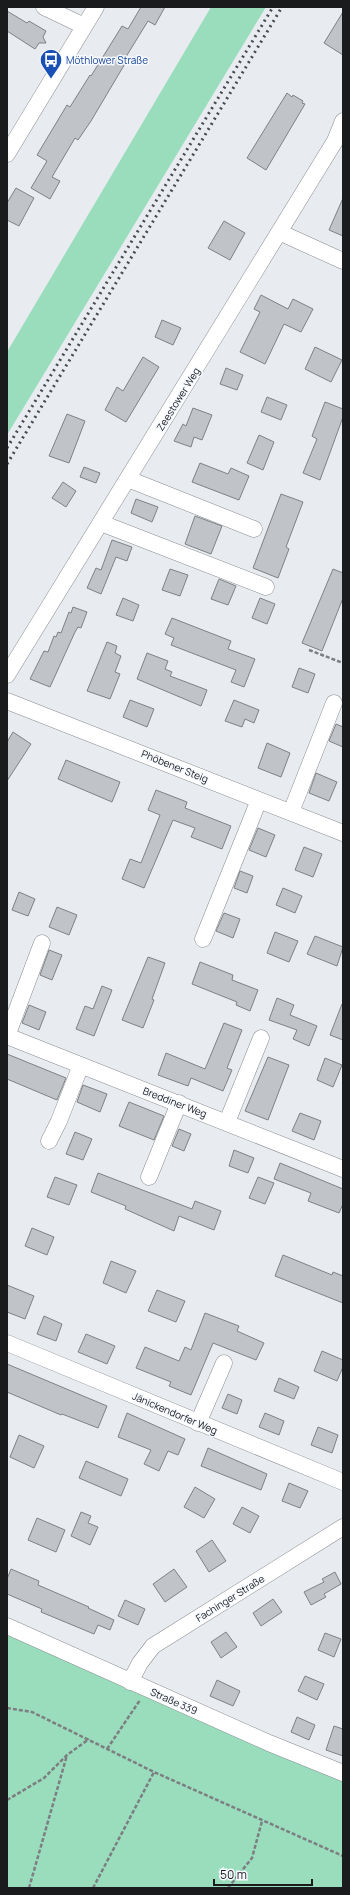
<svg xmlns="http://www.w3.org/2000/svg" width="350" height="1895" viewBox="0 0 350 1895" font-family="Manrope,sans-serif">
<rect width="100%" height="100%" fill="#e8ecf1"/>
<path fill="#9addbc" d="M211,7h55l-259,428v-83z
M7,1633l120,55 216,93v107h-336z"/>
<path fill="#c0c3c8" stroke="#7e8185" d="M141,7h24l-10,18 -7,-4 -24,39 2,2 -35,59 -13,19 -3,-2 -23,39 8,4 -10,18 -19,-11 16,-27 -10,-6 30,-50 3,2 20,-32 1,1 31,-50 6,3z
M7,11l20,12 2,-2 17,10 -3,6 3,6h-7l-4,6 -28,-18z
M343,12v43l-19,-12z
M287,93l5,4 1,-2 10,6 -1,2 3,1 -39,66 -19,-12z
M16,188l18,10 -15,28 -12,-6v-17z
M343,198v38l-14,-6z
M224,221l21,12 -15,27 -22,-12z
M261,295l27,14 5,-10 20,10 -12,23 -17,-8 -19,40 -25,-12 20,-40 -6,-3z
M162,320l19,8 -8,17 -18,-8z
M315,347l27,13 -11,22 -26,-13z
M143,357l16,10 -33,55 -21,-12 12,-23 6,4z
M226,368l17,7 -6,15 -17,-6z
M267,397l20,8 -6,15 -20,-8z
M325,402l18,7v8l-23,63 -17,-7 14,-34 -5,-3z
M193,408l19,7 -10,25 -8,-3 -3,10 -17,-6 9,-17 3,2z
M67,414l18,7 -16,42 -20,-7z
M259,435l15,7 -11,28 -16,-7z
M200,463l28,11 3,-6 18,8 -10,24 -47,-18z
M84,467l16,6 -4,10 -16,-6z
M63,482l13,9 -10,16 -14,-9z
M281,494l22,8 -17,45 3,2 -11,29 -25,-10z
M136,499l22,8 -6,15 -21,-9z
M195,516l27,10 -11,28 -26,-10z
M112,540l20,7 -5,14 -11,-4 -15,37 -14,-6 9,-20 5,2z
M170,569l18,6 -8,21 -18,-6z
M333,569l10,4v25l-21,53 -20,-8z
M219,579l17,7 -8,19 -17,-6z
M123,598l16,7 -6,16 -17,-6z
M260,598l15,6 -8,20 -15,-6z
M73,607l14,5 -6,16 -3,-1 -3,5 -25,55 -20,-8 14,-28 4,1 6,-16 2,1 2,-5 3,1 8,-21 2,1z
M172,618l59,23 -3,8 27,10 -11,28 -13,-5 5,-12 -65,-25 3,-7 -9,-4z
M107,642l10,4 -2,7 6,3 -6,16 5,2 -10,25 -23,-8z
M147,653l21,8 -3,8 7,3 -2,4 37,14 -6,16 -64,-27z
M299,668l16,6 -7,19 -16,-6z
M130,700l24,9 -7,18 -24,-10z
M234,700l25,10 -5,13 -9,-4 -3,8 -17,-6z
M336,724l7,3v20l-14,-6z
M13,732l18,12 -24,37v-39z
M267,743l23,10 -9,24 -23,-9z
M66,760l54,22 -8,20 -54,-23z
M316,773l21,9 -8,19 -20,-8z
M156,790l31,12 -2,6 46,18 -9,23 -31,-12 4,-9 -22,-8 -29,68 -22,-9 8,-20 11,4 19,-48 -12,-5z
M258,828l17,7 -9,22 -17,-7z
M304,847l18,7 -9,23 -18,-7z
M240,871l13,5 -6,17 -13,-5z
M283,888l19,8 -7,17 -19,-8z
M19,892l16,7 -7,17 -16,-6z
M57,907l20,8 -8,20 -20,-8z
M224,913l16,6 -7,19 -17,-7z
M275,932l23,9 -9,21 -22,-9z
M315,936l28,11 -6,19 -30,-12z
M49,950l13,5 -10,25 -12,-5z
M148,957l17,6 -13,36 2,1 -11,28 -21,-8z
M200,962l33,13 -1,5 26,10 -8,21 -14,-6 1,-3 -45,-18z
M102,986l10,4 -18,46 -18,-7 9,-23 8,3z
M277,998l17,7 -4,10 27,11 -8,20 -16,-7 4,-9 -28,-10z
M342,1004l1,1v35l-13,-5z
M29,1005l17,7 -7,18 -17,-7z
M224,1023l18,7 -15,38 5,2 -9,21 -32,-13 -3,8 -30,-11 8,-22 39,16z
M7,1054l59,24 -9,22 -50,-21z
M268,1057l21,8 -21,55 -23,-9z
M325,1058l17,7 -9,22 -16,-7z
M83,1085l24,9 -7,18 -23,-10z
M129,1102l35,14 -10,24 -35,-14z
M300,1113l21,8 -7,19 -22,-9z
M179,1129l12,5 -7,17 -12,-5z
M75,1132l17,7 -9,21 -17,-6z
M234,1150l20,8 -6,15 -19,-7z
M280,1163l63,26v15l-4,9 -31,-12 3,-8 -37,-14z
M98,1173l94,36 3,-8 26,10 -7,19 -35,-14 -5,15 -49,-22 1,-3 -35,-14z
M55,1177l22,8 -8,20 -22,-8z
M258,1177l16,6 -9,21 -16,-6z
M32,1228l22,9 -7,18 -22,-9z
M283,1255l49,20 1,-3 10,4v27l-68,-27z
M111,1261l25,10 -10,22 -23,-10z
M7,1285l27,11 -9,23 -18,-7z
M157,1290l28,11 -9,21 -28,-11z
M205,1313l34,13 -2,5 27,12 -8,17 -43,-17 -22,52 -22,-9 2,-4 -35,-14 9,-21 34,14 6,-14 6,3z
M44,1316l18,8 -6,17 -19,-7z
M86,1334l29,12 -8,18 -29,-12z
M322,1351l21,9v7l-6,14 -23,-10z
M7,1364l100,42 -9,22 -36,-14 -1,1 -54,-23z
M279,1378l20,9 -5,12 -20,-8z
M228,1394l14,6 -5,14 -15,-6z
M127,1413l58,26 -7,16 -10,-4 -9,20 -15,-7 7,-14 -33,-13z
M265,1413l19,8 -5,14 -20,-8z
M318,1427l20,8 -6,18 -21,-8z
M19,1435l25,11 -10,22 -24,-11z
M208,1448l59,26 -6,16 -60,-24z
M86,1461l42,18 -7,17 -42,-18z
M289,1483l19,8 -8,17 -18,-7z
M195,1487l20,12 -11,19 -20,-11z
M242,1507l17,9 -9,17 -17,-9z
M81,1512l10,4 -3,7 10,4 -8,18 -19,-9z
M37,1518l28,12 -9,22 -28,-12z
M212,1540l14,21 -17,11 -13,-21z
M11,1569l28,12 -1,4 51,22 -1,1 26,12 -4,10 -12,-5 -4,9 -53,-22 1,-3 -35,-15v-15z
M174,1569l13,18 -22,15 -12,-18z
M335,1572l6,12 -17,10 2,3 -15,8 -7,-13 20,-10 -2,-3z
M273,1599l9,13 -21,14 -8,-13z
M125,1600l20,9 -7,16 -20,-9z
M226,1632l11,15 -16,11 -10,-16z
M325,1633l16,6 -7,18 -16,-7z
M305,1676l19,8 -7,16 -19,-9z
M217,1680l23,11 -7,15 -23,-10z
M297,1717l18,8 -6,15 -18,-8z
M334,1726l9,3v27l-17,-6z"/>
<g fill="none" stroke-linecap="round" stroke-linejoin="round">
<g stroke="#898c90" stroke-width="17">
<path id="minor" d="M44,7l40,19
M7,154l89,-147
M279,232l64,29
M128,479l126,50
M101,523l165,64
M7,675l328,-534 8,-20
M7,701l336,132
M291,812l43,-109
M203,939l56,-139
M7,1036l336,133
M7,1036l35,-93
M227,1122l34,-84
M49,1141l10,-20 22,-56
M149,1177l30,-74
M7,1343l336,139
M198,1423l26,-60
M7,1626l262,117 74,30
M130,1682l10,-19 13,-17 190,-119"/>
</g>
<path stroke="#7c7e82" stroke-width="2.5" stroke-dasharray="4 2" stroke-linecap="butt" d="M309,650l34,13
M7,1708l25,4 122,60 189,84
M107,1749l33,-49
M7,1800l37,-22 23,-23 22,-16
M29,1888l38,-133
M93,1888l61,-116
M228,1888l24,-30 10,-37"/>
<use href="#minor" stroke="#fff" stroke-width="16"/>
<path stroke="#494a4d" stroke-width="3" stroke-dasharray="2 4" stroke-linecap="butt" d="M7,448l266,-441
M7,464l275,-457"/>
</g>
<defs>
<g id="bus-pin" transform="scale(1.15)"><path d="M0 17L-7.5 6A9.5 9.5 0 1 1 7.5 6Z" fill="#1a4fb4" stroke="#f6f9fe"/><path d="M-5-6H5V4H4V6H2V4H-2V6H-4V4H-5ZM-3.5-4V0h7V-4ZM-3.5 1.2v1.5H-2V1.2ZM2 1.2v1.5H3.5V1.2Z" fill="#fff"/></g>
</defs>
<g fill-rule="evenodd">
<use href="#bus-pin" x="51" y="60"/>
</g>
<g text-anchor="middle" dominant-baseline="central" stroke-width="3" stroke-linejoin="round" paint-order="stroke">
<g font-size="10" fill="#164399" stroke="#f6f9fe" text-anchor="start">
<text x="66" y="60">Möthlower Straße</text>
</g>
<g font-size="10" fill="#1a1b1d" stroke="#f6f9fe">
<text transform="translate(178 399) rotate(-58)">Zeestower Weg</text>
<text transform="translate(175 766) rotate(22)">Phöbener Steig</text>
<text transform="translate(175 1102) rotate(21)">Breddiner Weg</text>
<text transform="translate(175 1413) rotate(23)">Jänickendorfer Weg</text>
<text transform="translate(230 1598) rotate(-32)">Fachinger Straße</text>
<text transform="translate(174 1701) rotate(24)">Straße 339</text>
</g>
</g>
<rect width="350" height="1895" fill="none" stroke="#1a1b1d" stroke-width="16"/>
<path d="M214 1879v6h98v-6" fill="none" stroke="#1a1b1d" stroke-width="2"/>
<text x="220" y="1879" font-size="12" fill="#1a1b1d" stroke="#f6f9fe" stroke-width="3" paint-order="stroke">50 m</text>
</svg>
